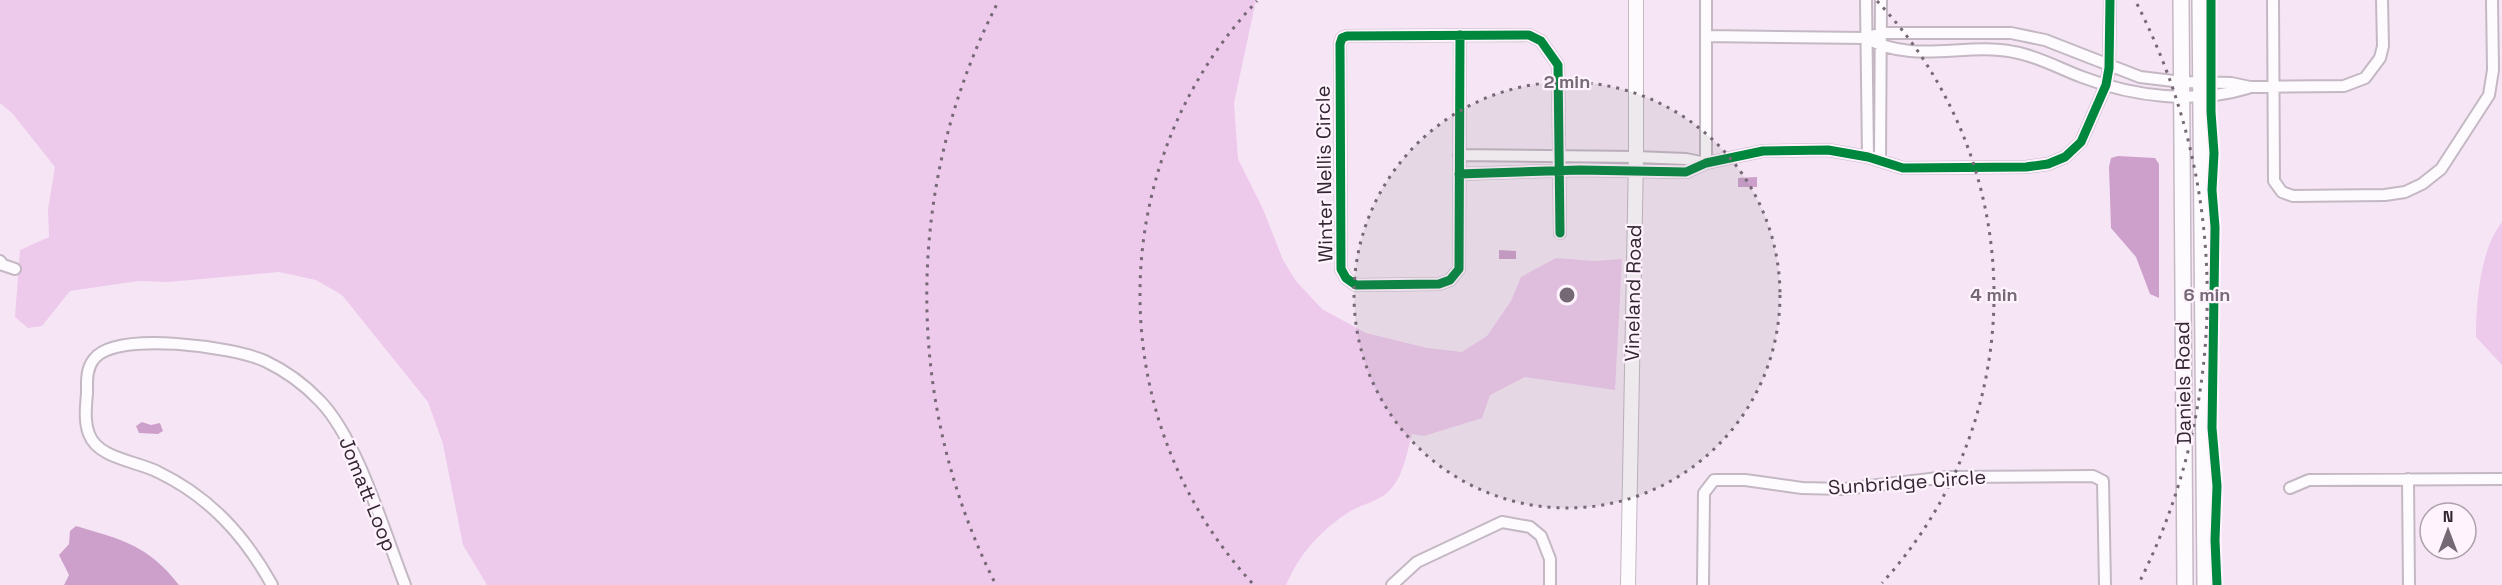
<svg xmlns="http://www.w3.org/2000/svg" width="2502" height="585" viewBox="0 0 2502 585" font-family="'Space Grotesk',sans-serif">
<rect width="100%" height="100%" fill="#f6e6f5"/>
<path fill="#edc9ec" d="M0,0h1256l-22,103 4,56 25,50 20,51 13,21 26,28 44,24 61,15 35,4 25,-16 24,-35 10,-24 35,-19 38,3 28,-2 -7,131 -90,-13 -35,18 -8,23 -58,18 -12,-2c-5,19 -9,45 -25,59 -11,9 -27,12 -38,19 -29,19 -50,42 -63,73h-799l-24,-40 -20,-101 -15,-42 -86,-107 -26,-15 -37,-8 -110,10 -31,-1 -68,10 -28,35 -14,2 -13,-11 5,-67 29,-13 -1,-28 7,-42 -43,-54 -12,-10z
M2502,222v143l-26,-28c0,-35 4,-87 26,-115z"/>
<path fill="#cda0cc" d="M2118,156l37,2 4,6v134l-9,-4 -14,-37 -25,-29 -2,-61 2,-9z
M1757,177v10h-19v-9z
M1499,250l17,1v8h-17z
M142,422l9,3 9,-2 3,8 -5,3 -19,-1 -3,-7z
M76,526c47,14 72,19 103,59h-115l5,-10 -10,-20 10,-11 1,-13z"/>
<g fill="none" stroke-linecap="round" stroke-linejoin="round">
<g stroke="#c4b8c4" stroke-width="14">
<path id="minor" d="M1866,0l2,157
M2273,0l1,181 8,11 11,4 92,-1 20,-3 17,-8 19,-15 48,-74 4,-25 -1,-70
M1460,35l-1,234 -9,11 -11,4 -83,1 -10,-7 -5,-9 -1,-225 2,-6 5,-2 182,-1 12,6 17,24 2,168
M1706,36l160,2 15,-5h130l34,7 95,37 42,5 49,1 19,4 94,-1 21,-8 15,-20 3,-12 -1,-46
M1866,38c49,27 98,4 148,14 24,4 46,17 68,25 52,20 113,27 166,11
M1459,155l177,2 50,2 20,4
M1880,161l1,-161
M1706,163v-163
M1459,174l121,-4 106,2 20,-9 57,-12 65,-1 40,7 35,11 123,-1 22,-3 17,-7 16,-15 25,-57 3,-17 1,-68
M0,261l3,4 12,4
M2408,479l1,106
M2290,488l19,-8 193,-1
M272,585c-27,-49 -62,-88 -114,-113 -21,-11 -60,-13 -69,-38 -5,-13 -3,-28 -2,-41 0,-12 -1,-24 7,-34 23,-29 140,-12 171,2 21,10 39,23 55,40 38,39 64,131 85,184
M1392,585l25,-23 85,-40 28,5 11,9 9,23v26
M1703,585l1,-92 10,-13h31l57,8 42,1 103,-12 146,-1 10,5 2,104"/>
</g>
<g stroke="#c4b8c4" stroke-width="16">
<path id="secondary" d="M1628,585l8,-428v-157"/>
</g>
<g stroke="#c4b8c4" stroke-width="18">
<path id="primary" d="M2181,0l4,585
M2200,0l5,585"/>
</g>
<use href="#minor" stroke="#fefbfe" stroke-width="10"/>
<use href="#secondary" stroke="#fefbfe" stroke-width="14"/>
<use href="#primary" stroke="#fefbfe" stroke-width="15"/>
<g stroke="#fff3fe" stroke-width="13">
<path id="cycleway" d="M2211,0v112l3,41 -2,37 3,37 -3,201 5,58 -2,54 2,45
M1460,35l-1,234 -9,11 -11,4 -83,1 -10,-7 -5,-9 -1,-225 2,-6 5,-2 182,-1 12,6 17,24 2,168
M1459,174l121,-4 106,2 20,-9 57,-12 65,-1 40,7 35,11 123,-1 22,-3 17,-7 16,-15 25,-57 3,-17 1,-68"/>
</g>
<use href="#cycleway" stroke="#00873e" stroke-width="9"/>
</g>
<circle cx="1567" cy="295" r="213" fill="#766976" fill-opacity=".12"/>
<g fill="none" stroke="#766976" stroke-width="3" stroke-dasharray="3 6">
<circle cx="1567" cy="295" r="213"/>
<path d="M1252 583A427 427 0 0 1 1257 1M1877 1A427 427 0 0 1 1882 583"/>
<path d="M994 581A640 640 0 0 1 997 4M2137 4A640 640 0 0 1 2140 581"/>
</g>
<g text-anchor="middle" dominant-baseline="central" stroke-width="4.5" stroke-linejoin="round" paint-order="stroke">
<g font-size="20" fill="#312631" stroke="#fff3fe">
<text transform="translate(1324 174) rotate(-91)">Winter Nellis Circle</text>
<text transform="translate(1633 293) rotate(-89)">Vineland Road</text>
<text transform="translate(2183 383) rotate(-91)">Daniels Road</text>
<text transform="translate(1907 482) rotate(-4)">Sunbridge Circle</text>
<text transform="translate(368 494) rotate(68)">Jomatt Loop</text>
</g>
</g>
<circle cx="1567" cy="295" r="9" fill="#766976" stroke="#fff3fe" stroke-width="3"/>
<g font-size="18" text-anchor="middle" font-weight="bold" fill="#766976" stroke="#fff3fe" stroke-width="4.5" stroke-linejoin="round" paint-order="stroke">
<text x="1567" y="88">2 min</text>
<text x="1994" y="301">4 min</text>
<text x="2207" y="301">6 min</text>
</g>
<g transform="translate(2448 531)"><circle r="28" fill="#fff3fe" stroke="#ada1ac" stroke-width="1.5"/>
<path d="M0-4.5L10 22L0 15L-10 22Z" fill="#766976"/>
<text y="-9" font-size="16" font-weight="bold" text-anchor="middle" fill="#312631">N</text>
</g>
</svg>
